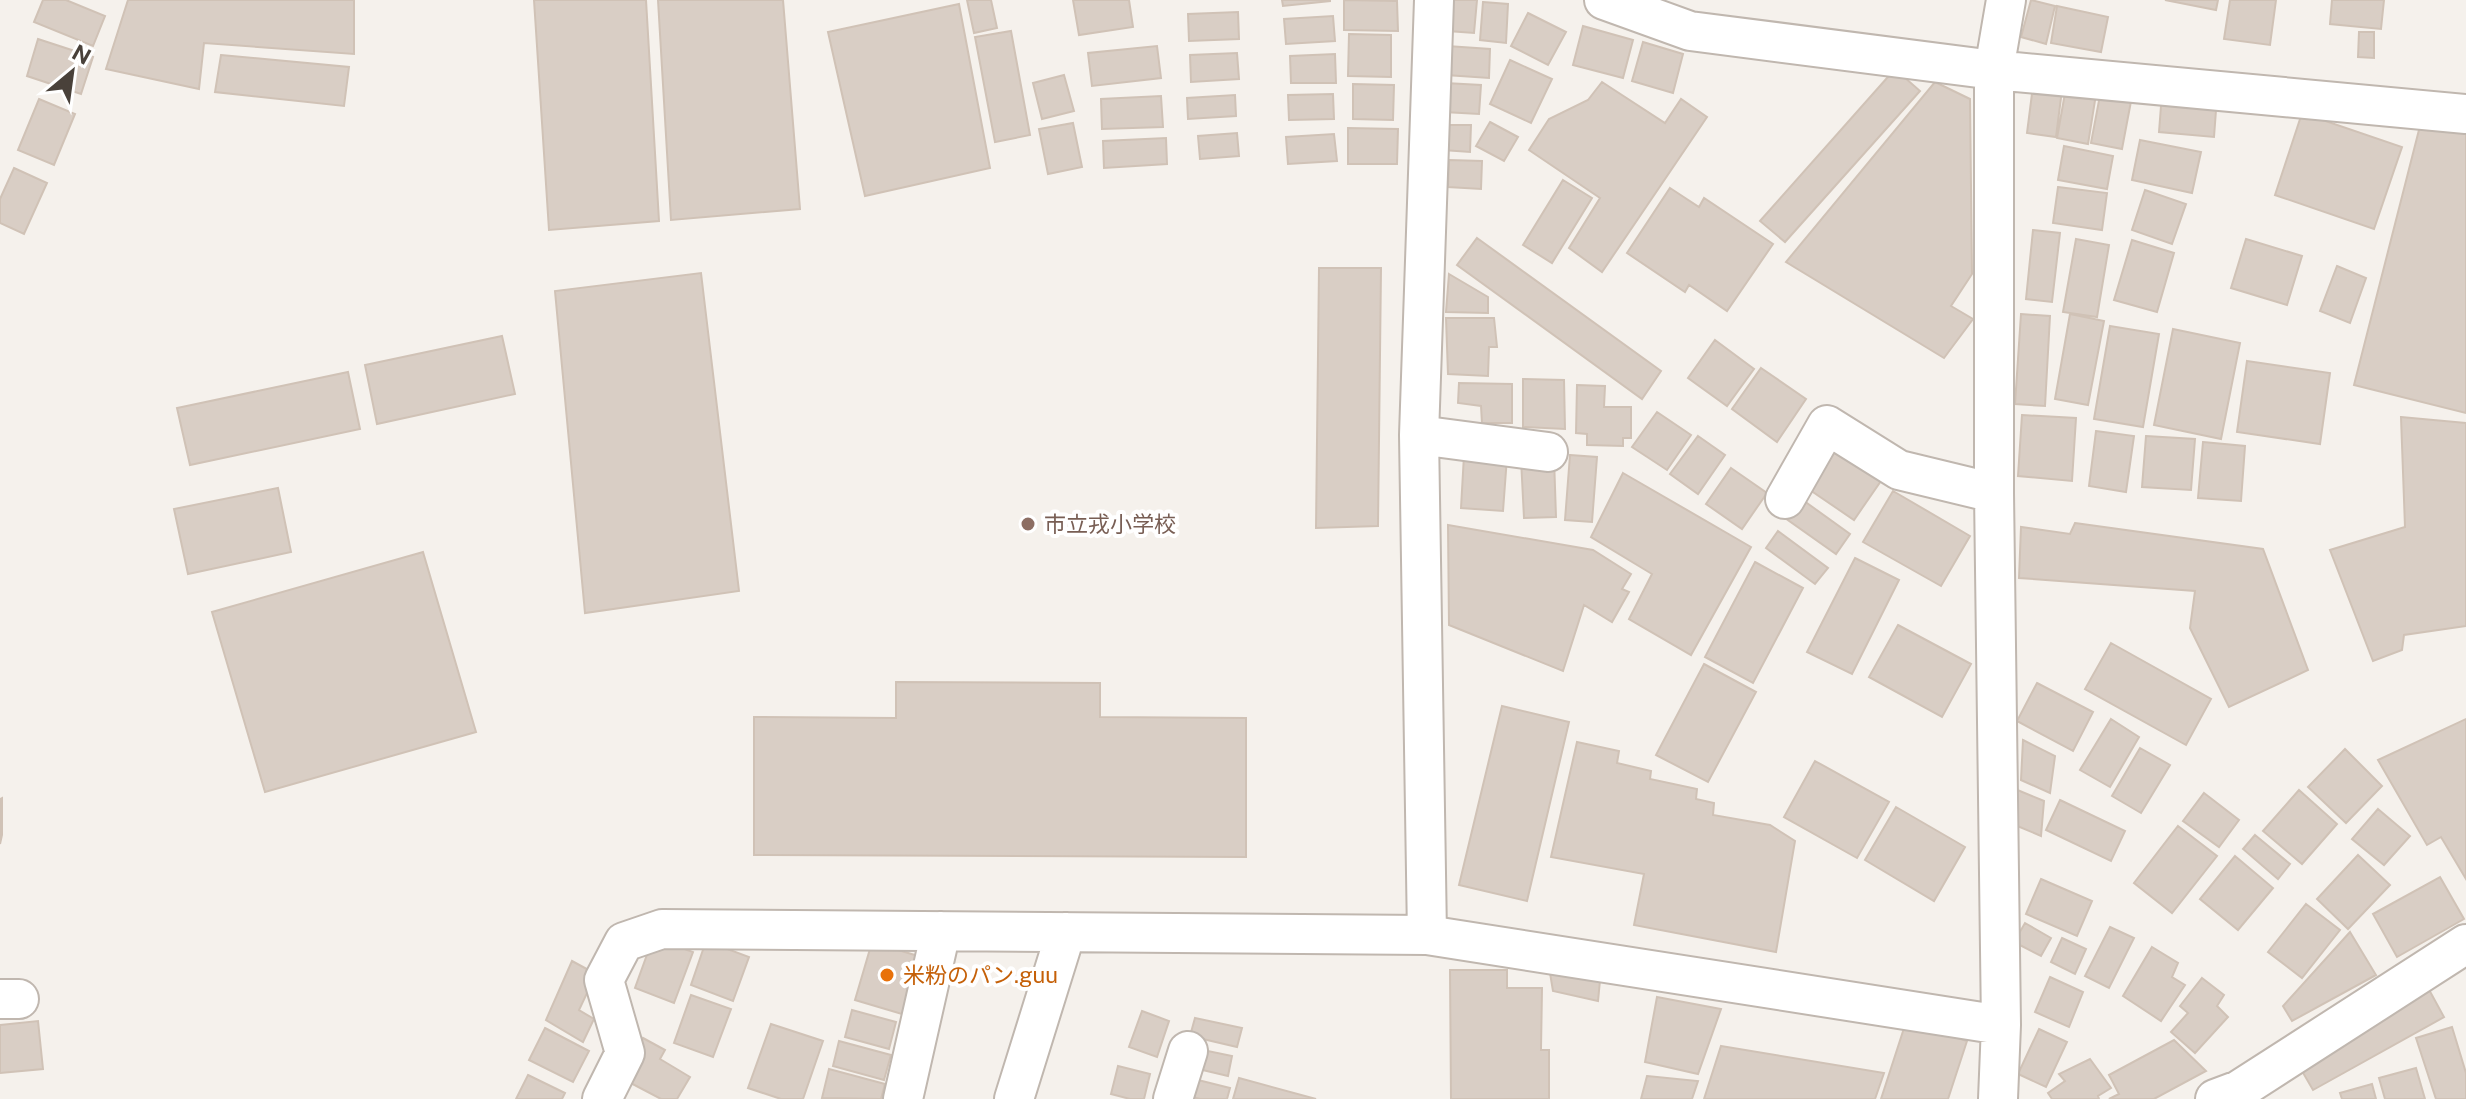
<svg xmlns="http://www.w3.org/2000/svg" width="2466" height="1099" viewBox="0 0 2466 1099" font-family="'Public Sans','Noto Sans JP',sans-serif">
<rect width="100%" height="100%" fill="#f5f1ec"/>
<path fill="#d9cec5" stroke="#d0c2b6" stroke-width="2" d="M43,0h23l39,16 -12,30 -59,-24z
M128,0h226v54l-150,-11 -5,46 -93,-20z
M534,0h112l13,221 -110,9z
M658,0h125l17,209 -129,11z
M967,0h24l6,28 -23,5z
M1073,0h56l4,27 -54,8z
M1282,0h48v1l-47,5z
M1344,0l53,1 1,30 -54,-1z
M1450,0h27l-3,33 -26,-2z
M2031,0l24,6 -9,38 -25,-7z
M2165,0h53l-2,10z
M2230,0h46l-6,45 -46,-6z
M2332,0h52l-3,29 -51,-5z
M1483,2l25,2 -2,39 -26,-3z
M959,4l31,164 -125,28 -37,-164z
M2057,6l51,11 -7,35 -50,-9z
M1238,12l1,27 -50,2 -1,-27z
M1528,13l38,19 -18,33 -37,-19z
M1333,16l2,25 -49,3 -2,-25z
M1583,26l50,14 -10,38 -50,-13z
M1011,31l19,104 -35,7 -20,-105z
M2359,32h15v26l-16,-1z
M1349,34l42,1v42l-43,-1z
M38,39l55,18 -12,37 -54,-18z
M1643,42l40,12 -10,39 -41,-12z
M1157,46l4,32 -69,8 -4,-33z
M1447,46l43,3 -1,29 -43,-3z
M1237,53l2,26 -48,3 -1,-27z
M1335,54l1,29h-45l-1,-27z
M221,55l128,12 -5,39 -129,-14z
M1510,60l42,19 -21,44 -41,-19z
M1895,69l25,22 -135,151 -25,-21z
M1064,75l10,36 -32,8 -9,-36z
M2034,78l29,4 -7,55 -29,-4z
M1602,82l63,41 16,-24 26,18 -105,155 -33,-24 31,-50 -71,-48 20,-31 39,-19z
M1935,82l35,17 2,175 -21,32 22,13 -29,39 -158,-96z
M2067,82l30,6 -9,56 -31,-6z
M1445,83l36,2 -2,29 -35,-2z
M1353,84l41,1 -1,35 -40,-1z
M2101,90l31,6 -10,53 -31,-6z
M2162,93l55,4 -3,40 -55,-5z
M1333,94l1,25 -45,1 -1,-25z
M1235,95l1,21 -48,3 -1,-21z
M1161,96l2,31 -61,2 -1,-30z
M39,99l36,15 -21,51 -36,-15z
M2302,113l100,34 -28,82 -99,-34z
M1490,122l28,15 -14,24 -28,-15z
M2421,122l45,11v280l-112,-28z
M1073,123l9,44 -34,7 -9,-45z
M1444,125h27l-1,27 -27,-2z
M1348,128l50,1 -1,35h-49z
M1237,133l2,23 -39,3 -2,-23z
M1334,134l3,27 -49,3 -2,-27z
M1166,138l1,26 -63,4 -1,-27z
M2140,140l61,12 -9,41 -60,-13z
M2064,146l49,10 -6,33 -49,-9z
M1449,160l33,1 -1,28 -33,-2z
M14,168l33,15 -23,51 -24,-11v-24z
M1563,180l29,18 -40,65 -29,-18z
M2058,187l49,6 -5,37 -49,-7z
M1670,188l29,19 5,-9 69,46 -46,67 -38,-26 -4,7 -58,-39z
M2145,190l41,14 -14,40 -40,-14z
M2033,230l27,3 -8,69 -26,-3z
M1477,238l184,133 -19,28 -185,-134z
M2076,239l33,6 -12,72 -34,-5z
M2246,239l56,17 -15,49 -56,-17z
M2132,240l42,13 -17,59 -43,-12z
M2337,266l29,12 -16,45 -30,-12z
M1319,268h62l-3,258 -62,2z
M701,273l38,318 -154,22 -30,-322z
M1449,274l39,23v16l-42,-1z
M2021,314l29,2 -5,90 -30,-2z
M2070,314l34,7 -16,84 -33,-6z
M1446,318h48l3,29h-8l-1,29 -40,-2z
M2110,326l49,8 -16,93 -49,-8z
M2173,329l67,14 -19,96 -67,-14z
M502,336l13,58 -138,30 -12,-59z
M1715,340l39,29 -27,37 -39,-28z
M2247,361l83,12 -10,71 -83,-12z
M1761,368l45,31 -29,43 -45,-33z
M348,372l12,57 -170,36 -13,-57z
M1523,379l41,1 1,49 -42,-2z
M1459,383l53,1v39h-30l-1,-17 -23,-3z
M1577,385l28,1 -1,21h27v31h-8v8l-36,-1v-11l-11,-1z
M1657,412l34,23 -24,35 -35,-23z
M2022,415l54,3 -4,63 -54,-5z
M2401,417l65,6v203l-62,9 -2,15 -29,11 -43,-111 75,-23z
M2096,431l38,5 -8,56 -37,-6z
M1698,436l27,19 -27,39 -28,-20z
M2146,436l49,3 -4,51 -49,-3z
M2203,442l42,4 -4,55 -43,-3z
M1836,446l47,32 -29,42 -47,-32z
M1464,455l43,2 -4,54 -42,-3z
M1570,455l27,2 -5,65 -27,-2z
M1554,458l2,59 -32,1 -3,-59z
M1731,468l36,25 -25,36 -36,-25z
M1623,473l128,74 -60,108 -62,-36 23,-45 -61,-37z
M278,488l13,64 -103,22 -14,-65z
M1893,491l77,45 -29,50 -78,-44z
M1800,498l50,36 -14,20 -51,-36z
M2075,523l188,26 45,121 -79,37 -39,-79 5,-37 -176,-13 2,-51 49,7z
M1448,525l145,25 38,24 -9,15 7,3 -17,30 -28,-17 -21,66 -114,-46z
M1778,531l50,37 -13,16 -49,-36z
M423,552l53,180 -211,60 -53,-180z
M1855,558l44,22 -47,94 -45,-22z
M1755,562l48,26 -50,95 -48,-26z
M1898,625l73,39 -29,53 -73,-40z
M2111,643l100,56 -25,46 -101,-56z
M1704,664l52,28 -48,90 -52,-27z
M896,682l204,1v34l146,1v139l-492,-2v-138l142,1z
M2037,683l56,29 -20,39 -56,-30z
M1502,706l67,16 -42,179 -68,-16z
M2111,719l28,18 -29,50 -30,-17z
M2466,719v160l-25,-42 -14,8 -49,-85z
M2023,740l32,16 -5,37 -29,-13z
M1577,742l42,9 -2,12 34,8 -1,8 47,10 -1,10 18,4 -1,12 57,10 25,16 -19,111 -142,-27 10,-51 -93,-17z
M2140,748l30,17 -29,48 -29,-17z
M2345,749l37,37 -36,37 -38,-36z
M1815,761l74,41 -32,56 -73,-41z
M2015,789l29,12 -3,35 -26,-11z
M2299,790l38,34 -35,40 -39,-33z
M2204,793l35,27 -20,27 -36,-26z
M2,798v37l-2,9v-45z
M2060,800l65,31 -14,30 -65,-31z
M1896,807l69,40 -31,54 -69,-41z
M2378,809l32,27 -26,29 -32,-26z
M2178,826l39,30 -45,57 -38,-30z
M2255,835l35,29 -12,15 -35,-30z
M2358,855l32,30 -42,44 -31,-30z
M2235,856l38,32 -35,42 -38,-31z
M2440,877l24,42 -67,38 -24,-43z
M2041,879l51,22 -15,35 -51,-22z
M2306,904l34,26 -38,48 -34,-26z
M2025,923l26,15 -10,18 -27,-14z
M2110,927l24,11 -25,50 -24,-12z
M2350,932l26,43 -84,46 -9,-15z
M653,938l40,14 -19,51 -39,-15z
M2062,938l24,11 -11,25 -24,-12z
M706,941l43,16 -16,44 -42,-16z
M872,942l46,14 -16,58 -47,-14z
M2152,947l26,16 -6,14 13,8 -24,36 -38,-25z
M572,961l24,13 -17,36 15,9 -11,23 -37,-22z
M1548,961l53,9 -3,31 -45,-10z
M1450,970h57v18h35l-1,62h8v49h-98z
M2050,977l33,15 -14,35 -34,-15z
M2202,978l22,17 -7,11 11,11 -33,36 -24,-21 17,-19 -8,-7z
M2427,986l17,31 -131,73 -18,-31z
M691,995l40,14 -18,48 -39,-14z
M1657,997l64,12 -23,65 -53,-12z
M852,1010l44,12 -7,27 -44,-12z
M1142,1011l27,10 -12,36 -28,-10z
M1195,1018l47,10 -5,19 -47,-11z
M38,1021l5,48 -43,4v-48z
M1906,1022l61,19 -19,58h-67z
M771,1024l52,17 -20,58h-22l-33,-11z
M2452,1027l14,46v26h-30l-20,-61z
M545,1028l44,23 -16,31 -44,-22z
M2039,1029l28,13 -21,45 -28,-13z
M643,1038l22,12 -5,9 30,18 -13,22h-16l-38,-20z
M2174,1040l32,31 -52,28h-45l10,-5 -10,-19z
M839,1041l52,14 -7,25 -51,-14z
M1721,1046l163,27 -9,26h-171z
M1198,1049l34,7 -4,20 -34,-8z
M2090,1059l21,29 -13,8 1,3h-47l-4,-6 17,-12 -6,-7z
M1118,1066l32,8 -6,25h-14l-19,-5z
M2416,1068l9,31h-40l-6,-21z
M829,1069l56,15 -4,15 -59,-1z
M528,1075l37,18 -3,6h-46z
M1647,1076l51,5 -6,18h-51z
M1186,1077l44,11 -3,11h-27l-17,-4z
M1239,1078l77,21h-83z
M2372,1084l4,15h-34l-2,-6z"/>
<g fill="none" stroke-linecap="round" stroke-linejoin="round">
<g stroke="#c0b7af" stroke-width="42">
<path id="minor" d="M1604,0l86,31 304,39 472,44
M1419,435l129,17
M1785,499l42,-74 72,45 95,23
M1427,935l-8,-500 15,-435
M0,999h19
M602,1099l23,-46 -21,-73 20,-38 38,-13 765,6 574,90
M903,1099l38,-168
M1014,1099l52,-167
M1173,1099l15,-48
M1998,1099l3,-74 -7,-532v-423l12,-70
M2215,1099l24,-9 227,-146"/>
</g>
<use href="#minor" stroke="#fff" stroke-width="38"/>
</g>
<circle fill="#8d6e63" stroke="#fff" stroke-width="3" cx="1028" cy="524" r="8"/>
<circle fill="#e8710a" stroke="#fff" stroke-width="3" cx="887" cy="975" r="8"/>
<g text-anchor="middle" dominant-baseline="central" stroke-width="8" stroke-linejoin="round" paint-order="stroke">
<g font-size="22" fill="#785e54" stroke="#fff" text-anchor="start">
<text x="1044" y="524">市立戎小学校</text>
</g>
<g font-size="22" fill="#c56008" stroke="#fff" text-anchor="start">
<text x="903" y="975">米粉のパン.guu</text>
</g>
</g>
<g transform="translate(72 72) rotate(29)" stroke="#ffffff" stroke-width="6" paint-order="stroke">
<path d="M0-6L14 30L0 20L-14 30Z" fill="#49413a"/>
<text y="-12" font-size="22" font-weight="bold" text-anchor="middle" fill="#49413a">N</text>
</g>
</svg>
